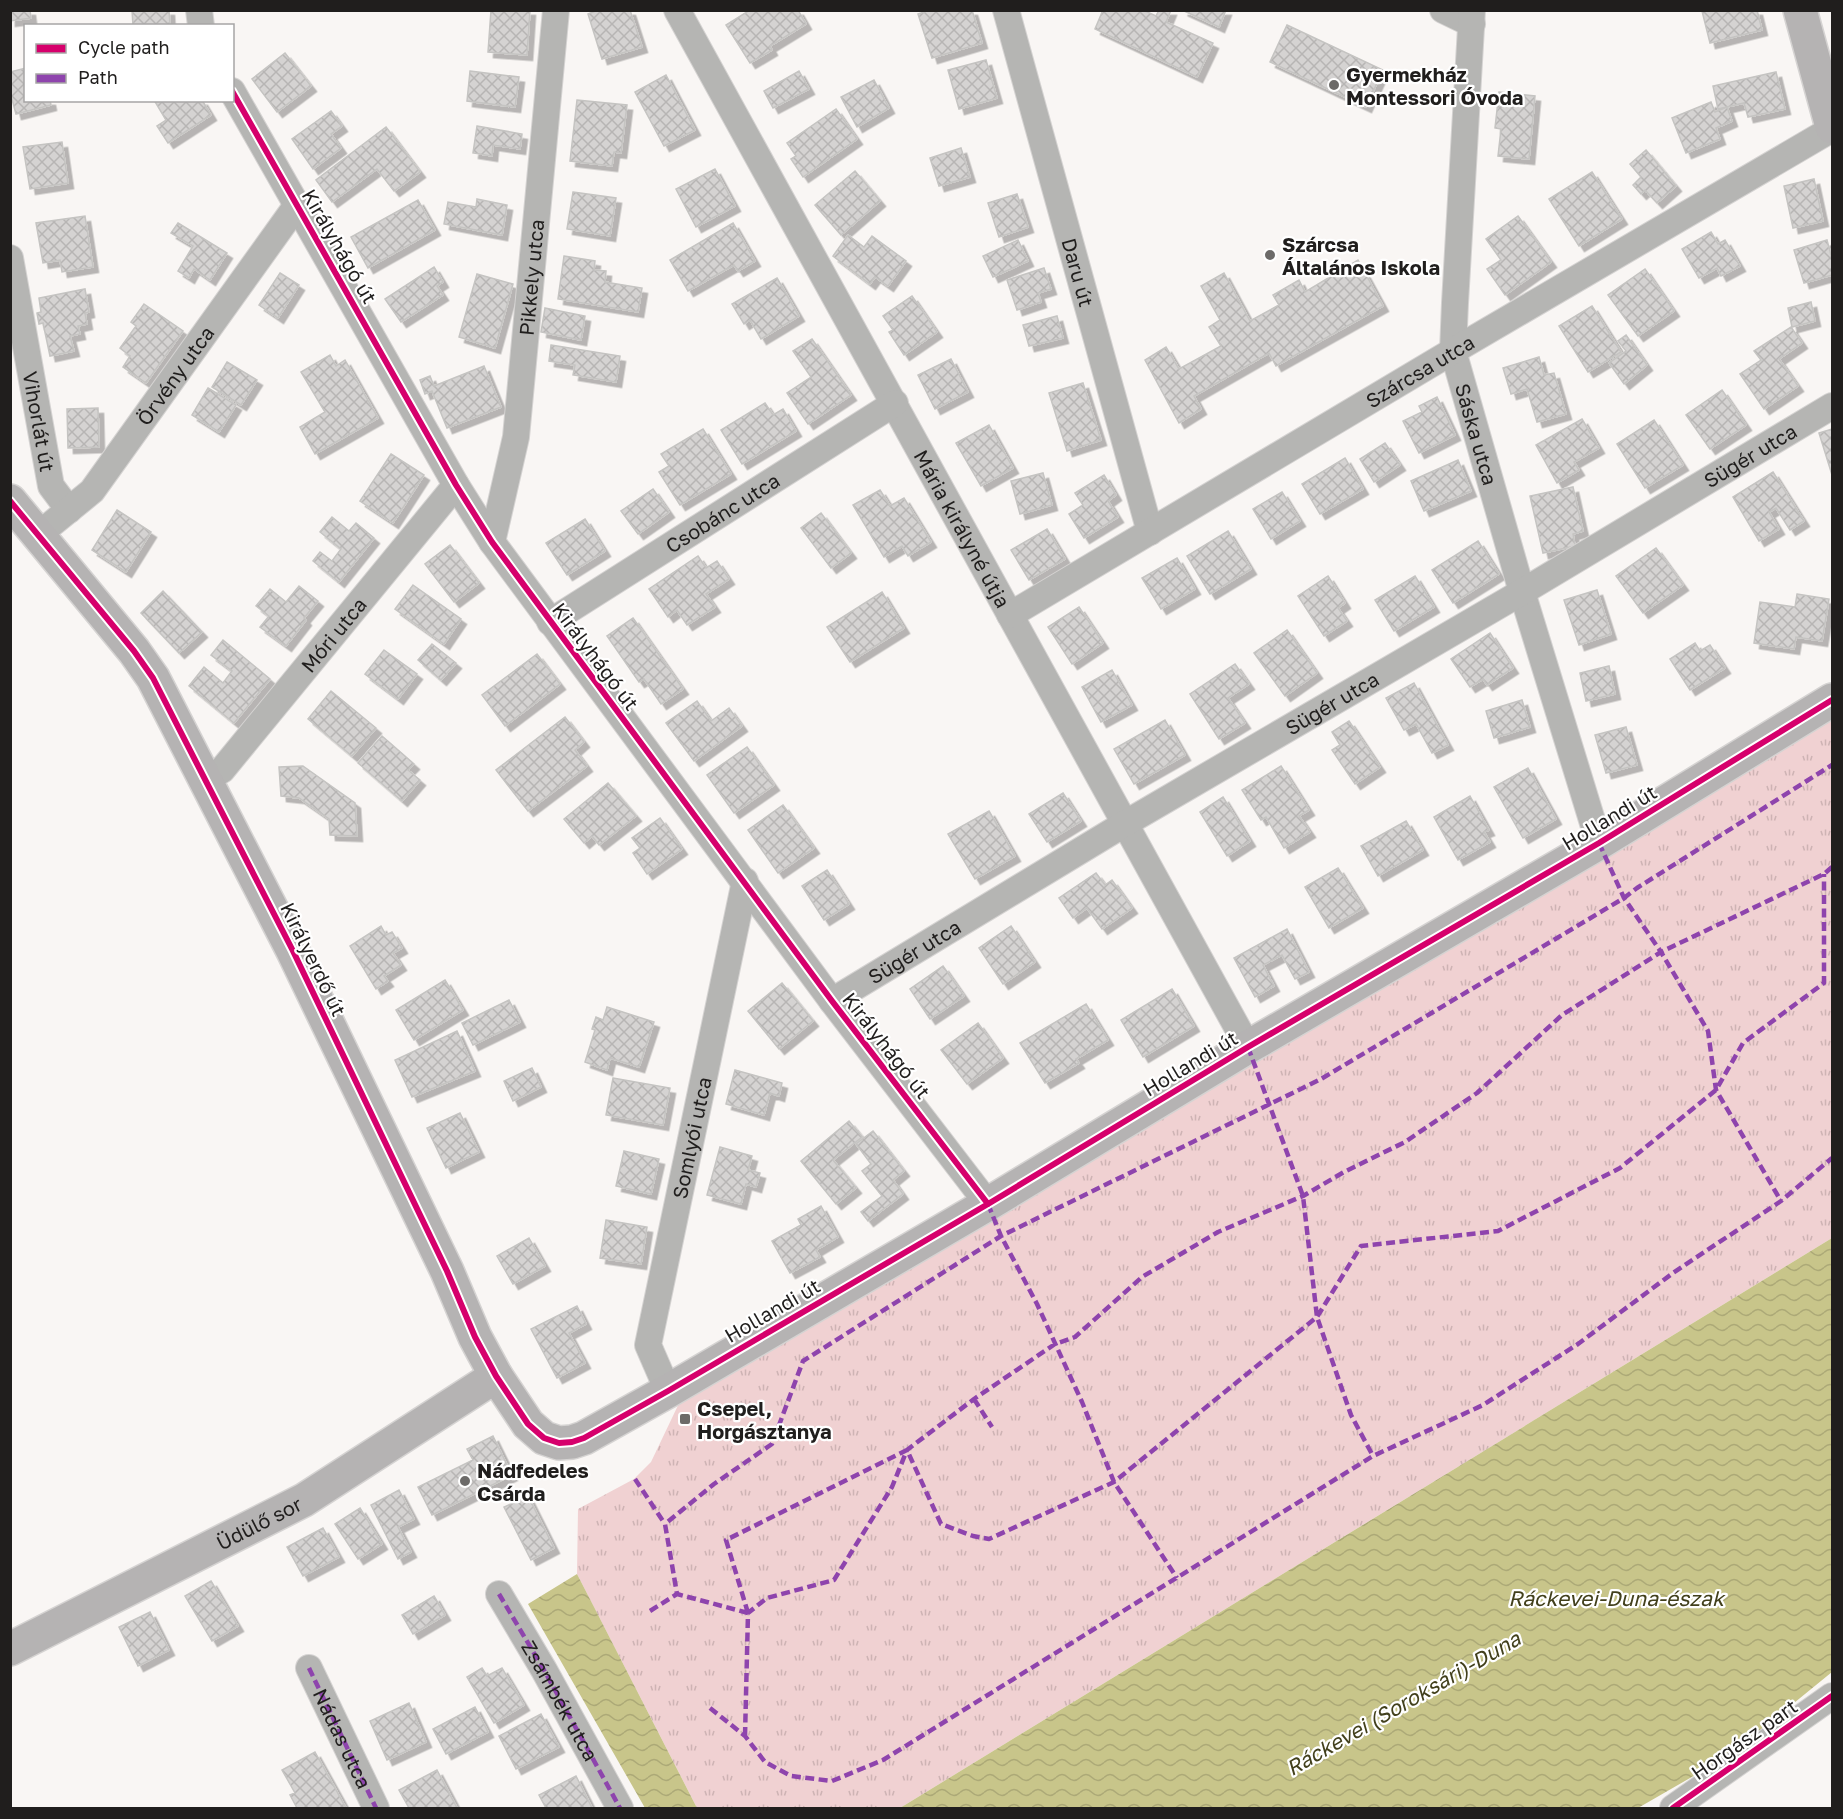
<svg xmlns="http://www.w3.org/2000/svg" width="1843" height="1819" viewBox="0 0 1843 1819" font-family="'Golos Text',sans-serif">
<defs>
<pattern id="park-tufts" width="24" height="20" patternUnits="userSpaceOnUse" patternTransform="scale(1.5)"><rect width="24" height="20" fill="#f0d1d2"/><path d="M3 7l-1-3M5 7V3M7 7l1-3M15 17l-1-3M17 17v-4M19 17l1-3" fill="none" stroke="#ceb3b4"/></pattern>
<pattern id="water-waves" width="16" height="10" patternUnits="userSpaceOnUse" patternTransform="scale(1.5)"><rect width="16" height="10" fill="#c8c58a"/><path d="M0 5q4-4 8 0t8 0" fill="none" stroke="#aca977"/></pattern>
<pattern id="building-cross-hatch" width="8" height="8" patternUnits="userSpaceOnUse" patternTransform="scale(1.5)"><rect width="8" height="8" fill="#d5d3d2"/><path d="M0 0l8 8M0 8l8-8" fill="none" stroke="#b7b5b4"/></pattern>
<filter id="shadow"><feDropShadow dx="5.5" dy="5.5" stdDeviation="0" flood-color="#0004"/></filter>
</defs>
<rect width="100%" height="100%" fill="#f9f6f4"/>
<path fill="url(#park-tufts)" d="M1832,695v543l-932,570h-203l-120,-234 1,-65 56,-30 17,-17 41,-86z"/>
<path fill="url(#water-waves)" d="M1832,1238v434l-102,83 -92,53h-738z
M577,1574l16,31 104,203h-52l-117,-204z"/>
<path fill="url(#building-cross-hatch)" stroke="#c5c4c2" stroke-width="1.5" filter="url(#shadow)" d="M10,10h20l1,8 -21,3z
M132,10h37l1,16h-37z
M491,10h39l-3,45 -39,-3z
M598,10h32l12,37 -40,12 -14,-45z
M750,10h48l8,14 -36,22 2,4 -22,13 -24,-38z
M930,10h42l10,33 -50,15 -14,-44z
M1103,10h40l13,6 3,-6h12l-5,12 47,21 -16,34 -102,-48z
M1182,10h44l-7,17z
M1706,10h51l5,20 -52,13 -8,-32z
M1287,25l96,45 -17,37 -96,-45z
M285,53l26,33 -34,26 -25,-33z
M986,60l11,38 -38,11 -11,-39z
M26,68v32h24l1,5 -35,9 -6,-22v-20z
M470,71l49,6 -4,30 -48,-6z
M799,71l10,18 -36,19 -9,-17z
M1776,72l9,37 -37,8 -4,-14 -26,6 -5,-23z
M666,75l29,55 -31,16 -29,-54z
M874,80l15,28 -32,19 -16,-30z
M1499,92l36,4 -6,63 -31,-3 3,-27 -6,-1z
M154,100h48l9,15 -43,28 -11,-17 9,-6z
M577,100l50,5 -6,48 -7,-1 -2,14 -42,-5z
M1711,102l4,10 12,-5 5,14 -16,7 4,11 -34,14 -14,-35z
M836,109l21,30 -54,38 -12,-18 5,-3 -9,-13z
M331,111l11,15 -11,8 10,14 -28,21 -21,-30z
M477,126l45,8 -2,15 -27,-4 -1,11 -19,-3z
M386,127l34,45 -26,19 -17,-22 -45,33 -16,-22z
M62,142l6,41 -38,6 -7,-42z
M961,148l9,29 -31,9 -9,-28z
M1646,150l30,36 -19,17 -12,-13 -4,4 -8,-9 8,-8 -11,-13z
M715,169l20,37 -39,21 -20,-38z
M855,171l25,30 -39,34 -26,-30z
M1592,172l30,47 -43,27 -30,-47z
M1814,179l9,42 -30,7 -9,-42z
M573,192l43,6 -6,38 -43,-7z
M1017,194l11,33 -29,10 -11,-34z
M477,199l30,6 -5,30 -58,-11 4,-22 28,5z
M418,200l17,30 -67,38 -17,-31z
M85,216l8,51 -31,5 -2,-12 -17,3 -7,-40z
M1518,216l33,46 -46,33 -18,-26 14,-9 -15,-21z
M178,223l49,30 -17,27 -16,-11 -5,9 -11,-7 15,-25 -22,-13z
M733,223l22,38 -17,10 -4,-6 -46,26 -18,-31z
M1711,232l7,12 7,-4 15,26 -19,10 -4,-8 -18,10 -17,-29z
M848,235l16,12 8,-11 34,25 -18,25 -13,-9 -5,7 -37,-28z
M1018,240l10,21 -35,16 -10,-21z
M1827,240l5,19v16l-28,8 -10,-33z
M564,256l31,5 -1,9 12,1 -1,11 37,6 -4,24 -80,-13z
M1358,260l25,46 -107,60 -7,-13 -75,43 7,13 -22,14 -34,-63 21,-13 13,22 42,-23 -12,-19 11,-7 -19,-34 23,-13 26,48 29,-16 -6,-10 26,-15 6,12z
M434,267l9,15 -6,4 6,9 -42,27 -16,-23z
M1044,268l7,21 -13,4 3,9 -24,8 -10,-30z
M1645,269l29,42 -36,25 -30,-41z
M280,273l19,12 -21,33 -19,-13z
M477,274l36,10 -18,64 -36,-11z
M777,278l22,38 -38,23 -11,-19 -6,4 -12,-20z
M85,289l4,23 -4,1 2,11 -9,2 2,8 -10,2 4,15 -24,5 -7,-33 -4,1 -2,-11 4,-1 -2,-14z
M912,296l25,36 -33,23 -15,-23 4,-2 -10,-14z
M1811,302l4,19 -23,6 -4,-19z
M144,304l39,27 -37,52 -23,-16 7,-11 -10,-8 16,-22 -5,-4z
M1592,306l29,46 -33,20 -29,-46z
M545,308l40,8 -4,24 -40,-8z
M1057,316l6,22 -34,8 -6,-21z
M1791,327l11,16 -23,16 19,27 -34,23 -24,-35 21,-14 -7,-9z
M1626,335l21,30 -23,19 -15,-21 17,-12 -8,-10z
M812,339l39,56 -43,29 -21,-31 24,-16 -18,-26z
M551,345l69,11 -4,26 -43,-7 2,-10 -26,-4z
M330,355l6,11 9,-6 33,58 -63,36 -15,-27 25,-15 -24,-40z
M1539,357l5,18 10,-2 12,41 -29,8 -10,-33 -16,5 -8,-26z
M951,359l17,33 -33,17 -17,-34z
M227,362l30,18 -16,25 -29,-18z
M484,366l17,41 -54,21 -15,-37 -7,3 -5,-14 10,-4 4,10z
M1083,383l18,57 -34,11 -18,-58z
M208,388l28,17 -17,27 -27,-17z
M1722,390l24,35 -36,24 -24,-34z
M1437,397l18,38 -36,18 -16,-32 19,-9 -3,-6z
M765,403l8,12 10,-6 13,22 -54,33 -21,-34z
M98,408l1,39 -31,1 -1,-39z
M1582,419l17,29 -25,14 5,8 -22,13 -21,-38z
M1654,420l29,45 -38,23 -28,-44z
M989,425l24,43 -32,18 -25,-43z
M703,429l28,45 -51,31 -21,-33 10,-6 -8,-12z
M1832,429v46l-13,-42z
M1385,443l15,22 -26,17 -14,-23z
M391,454l33,21 -31,48 -33,-22z
M1345,458l18,31 -43,25 -18,-30z
M1458,460l13,31 -47,20 -13,-30z
M1773,472l31,49 -14,9 -14,-22 -7,4 10,17 -20,12 -26,-44z
M1043,473l9,32 -32,9 -9,-33z
M1104,475l12,20 -8,6 10,16 -34,21 -15,-24 14,-9 -8,-12z
M1573,487l10,44 -10,3 2,12 -32,7 -13,-57z
M653,489l16,23 -31,22 -17,-23z
M880,490l10,16 14,-8 27,44 -23,14 -6,-10 -18,11 -31,-52z
M1282,492l18,29 -29,18 -18,-30z
M117,510l34,22 -25,40 -34,-22z
M821,513l30,40 -20,15 -30,-40z
M332,517l17,14 7,-8 18,15 -35,44 -26,-21 7,-9 12,9 9,-12 -21,-17z
M585,519l20,32 -38,24 -21,-32z
M1047,529l18,30 -36,21 -18,-30z
M1228,531l23,38 -41,25 -23,-38z
M1478,541l21,33 -46,29 -21,-33z
M450,545l29,38 -25,19 -29,-38z
M1656,548l27,37 -40,28 -27,-37z
M698,556l8,12 11,-7 12,18 -23,15 9,13 -28,18 -10,-15 -9,7 -19,-28z
M1177,558l18,31 -34,20 -19,-31z
M1328,576l17,27 -7,5 9,13 -23,15 -26,-40z
M1415,576l19,31 -40,24 -19,-31z
M413,585l48,34 -17,25 -49,-35z
M299,586l19,15 -14,17 2,2 -20,26 -26,-19 9,-11 -13,-10 14,-17 16,13z
M1597,590l14,44 -32,11 -15,-45z
M163,591l39,41 -23,21 -38,-40z
M882,592l22,36 -54,34 -23,-35z
M1797,594l32,5 -7,42 -26,-4 -2,12 -40,-6 6,-41 35,5z
M1079,607l24,36 -31,21 -24,-37z
M633,618l50,71 -22,15 -17,-25 -5,3 -32,-46z
M1287,630l30,43 -32,23 -31,-43z
M1490,633l23,35 -26,17 -4,-6 -13,8 -19,-28z
M223,640l47,39 -36,44 -45,-37 15,-19 19,16 9,-12 -21,-16z
M1695,643l5,8 10,-6 15,23 -35,22 -20,-31z
M432,644l24,19 -15,17 -23,-20z
M384,650l33,24 -19,25 -33,-25z
M537,654l23,30 -55,42 -23,-31z
M1235,664l14,20 -21,14 17,25 -26,16 -29,-45z
M1609,666l6,28 -29,7 -6,-28z
M1112,670l20,35 -31,17 -19,-35z
M1414,683l34,62 -16,8 -16,-29 -12,6 -18,-32z
M331,691l45,37 -24,28 -44,-37z
M1522,700l8,27 -36,11 -8,-27z
M697,701l14,20 18,-13 13,18 -48,35 -28,-38z
M565,717l19,25 -9,8 12,16 -59,45 -32,-41z
M1165,720l20,35 -51,29 -20,-35z
M1349,721l31,46 -25,17 -23,-34 8,-5 -8,-13z
M1626,727l11,38 -31,8 -11,-38z
M382,736l32,28 -6,6 12,10 -18,21 -44,-38z
M747,747l27,38 -40,28 -27,-38z
M303,766l52,37 2,33 -27,-1 -1,-16 -30,-21 -18,-2 -2,-29z
M1281,766l28,44 -10,6 11,16 -26,16 -18,-31 -5,3 -19,-30z
M1528,768l28,51 -33,19 -29,-51z
M608,783l28,33 -37,29 -7,-9 -8,7 -20,-24z
M1063,793l18,28 -34,21 -18,-28z
M1470,796l19,34 -5,2 6,10 -32,18 -24,-43z
M1223,797l27,44 -23,15 -27,-44z
M783,805l31,43 -36,25 -30,-43z
M989,811l26,45 -40,23 -27,-45z
M660,818l22,31 -35,25 -14,-21 7,-5 -8,-10z
M1406,821l17,29 -45,26 -17,-30z
M1338,868l25,40 -34,20 -24,-41z
M827,870l22,34 -25,16 -22,-34z
M1096,873l9,12 7,-5 20,28 -30,21 -15,-21 -14,10 -14,-20z
M381,926l5,9 6,-3 10,16 -9,5 8,12 -17,11 4,5 -12,8 -26,-43z
M1011,926l24,36 -32,22 -24,-36z
M1287,929l22,43 -14,7 -13,-24 -19,10 11,21 -19,11 -21,-39z
M943,966l21,30 -34,23 -20,-30z
M445,980l18,30 -49,30 -18,-30z
M782,983l31,38 -34,28 -31,-38z
M1172,989l22,37 -51,31 -22,-37z
M509,1000l11,22 -47,23 -11,-22z
M1086,1004l22,36 -32,19 3,4 -34,20 -25,-40z
M607,1007l47,15 -15,45 -29,-9 -3,12 -22,-8 10,-32 -3,-1 4,-12 7,3z
M978,1023l25,35 -36,26 -26,-34z
M457,1031l18,40 -63,26 -17,-37z
M532,1068l9,19 -28,14 -9,-20z
M735,1070l47,13 -3,13 -9,-3 -6,22 -38,-11z
M613,1078l57,10 -7,37 -57,-10z
M460,1113l19,39 -33,16 -19,-40z
M849,1121l13,16 -29,23 23,28 -20,16 -35,-43z
M873,1131l31,40 -11,9 10,14 -35,27 -7,-9 21,-16 -20,-25 9,-7 -15,-20z
M720,1147l32,9 -4,14 12,3 -4,14 -10,-3 -5,20 -34,-9z
M624,1151l35,8 -8,35 -35,-8z
M821,1206l17,31 -22,13 4,7 -30,16 -18,-32 29,-16 -3,-6z
M606,1220l41,7 -6,37 -41,-6z
M529,1238l16,28 -32,18 -16,-28z
M577,1306l9,18 -17,9 16,30 -28,15 -26,-49z
M493,1436l19,39 -80,40 -14,-28 55,-27 -6,-11z
M399,1490l15,29 -16,8 13,25 -13,7 -27,-54z
M528,1496l26,52 -23,12 -27,-53z
M360,1508l22,36 -24,15 -23,-35z
M323,1528l16,29 -36,19 -16,-29z
M211,1581l27,45 -26,15 -27,-45z
M434,1596l11,19 -32,19 -11,-19z
M150,1612l19,38 -31,16 -19,-39z
M482,1668l5,8 15,-8 22,37 -30,18 -27,-46z
M409,1703l17,39 -39,18 -17,-39z
M475,1707l13,25 -42,22 -13,-25z
M541,1714l18,33 -43,22 -17,-33z
M315,1752l31,56h-49l-7,-13 5,-2 -13,-23z
M437,1770l20,38h-48l-10,-18z
M576,1776l16,32h-46l-7,-13z"/>
<g fill="none" stroke-linecap="round" stroke-linejoin="round">
<g stroke="#d5d3d2" stroke-width="28">
<g id="street">
<path d="M199,10l2,16"/>
<path id="s1" d="M677,10l571,1037"/>
<path id="s2" d="M1006,10l144,522"/>
<path d="M1443,10l29,14"/>
<path id="s3" d="M1472,10l-17,293 -2,48 69,241 77,251"/>
<path d="M232,91l224,394 36,57 340,459 156,203"/>
<path id="s4" d="M10,258l41,228 18,24"/>
<path id="s5" d="M38,535l54,-44 205,-286"/>
<path id="s6" d="M492,542l24,-105 40,-427"/>
<path id="s7" d="M1010,615l443,-264 379,-222"/>
<path id="s8" d="M550,622l345,-219"/>
<path id="s9" d="M205,780l17,-10 234,-285"/>
<path id="s10" d="M832,1001l294,-178 396,-231 310,-186"/>
<path id="s11" d="M668,1391l-20,-46 97,-464"/>
<path id="s12" d="M499,1594l45,76 76,138"/>
<path id="s13" d="M309,1668l67,140"/>
<path d="M1673,1808l159,-112"/>
</g>
</g>
<g stroke="#d5d3d2" stroke-width="36">
<g id="secondary">
<path d="M1800,10l32,117"/>
<path d="M10,501l124,150 19,27 140,273 154,320 28,66 21,39 32,48 16,14 15,5 13,-1 12,-4 84,-47 320,-187 260,-157 351,-204 233,-143"/>
<path id="s14" d="M10,1649l294,-149 192,-124"/>
</g>
</g>
<use href="#street" stroke="#b5b5b3" stroke-width="26"/>
<use href="#secondary" stroke="#b5b3b3" stroke-width="33"/>
<path stroke="#8e44ad" stroke-width="4.5" stroke-dasharray="9 4.5" stroke-linecap="butt" d="M1599,843l25,55 37,54 47,79 8,59 65,111
M1248,1047l55,149 14,121 34,98 22,41
M988,1204l13,32 36,68 45,98 32,80 63,96
M974,1399l18,28
M635,1479l30,45
M499,1594l45,76 76,138
M650,1611l27,-17
M748,1613l-71,-19 -12,-70 49,-40 58,-40 31,-83 198,-125 320,-157 303,-181 13,-10 195,-123
M748,1613l-22,-73 181,-90 34,74 32,12 16,3 125,-57 203,-165 44,-71 137,-15 122,-63 96,-78 27,-47 81,-60v-109
M309,1668l67,140
M710,1708l35,28 20,26 26,14 41,5 51,-21 490,-304 110,-51 95,-61 95,-71 108,-72 51,-43
M745,1736l3,-123 19,-15 67,-18 58,-93 15,-37 67,-51 81,-55 20,-7 67,-60 76,-45 85,-36 41,-24 61,-30 72,-49 85,-78 99,-63 163,-78 8,-7"/>
<g stroke="#fff" stroke-width="10">
<path id="cycleway" d="M232,91l224,394 36,57 340,459 156,203
M10,501l124,150 19,27 140,273 154,320 28,66 21,39 32,48 16,14 15,5 13,-1 12,-4 84,-47 320,-187 260,-157 351,-204 233,-143
M1673,1808l159,-112"/>
</g>
<use href="#cycleway" stroke="#d6006c" stroke-width="6"/>
</g>
<g fill="#6c6a68" stroke="#fff" stroke-width="2">
<circle cx="1334" cy="85" r="6"/>
<circle cx="1270" cy="255" r="6"/>
<rect x="679" y="1413" width="12" height="12" rx="3"/>
<circle cx="465" cy="1481" r="6"/>
</g>
<g text-anchor="middle" dominant-baseline="central" stroke-width="4.5" stroke-linejoin="round" paint-order="stroke">
<g font-size="20" font-weight="bold" fill="#201e1d" stroke="#fff" text-anchor="start">
<text x="1346" y="74">Gyermekház<tspan x="1346" dy="23">Montessori Óvoda</tspan></text>
<text x="1282" y="244">Szárcsa<tspan x="1282" dy="23">Általános Iskola</tspan></text>
<text x="697" y="1408">Csepel,<tspan x="697" dy="23">Horgásztanya</tspan></text>
<text x="477" y="1470">Nádfedeles<tspan x="477" dy="23">Csárda</tspan></text>
</g>
<g font-size="20" fill="#201e1d" stroke="#fff">
<text transform="translate(340 246) rotate(60)">Királyhágó út</text>
<text stroke="none"><textPath href="#s2" startOffset="272">Daru út</textPath></text>
<text stroke="none"><textPath href="#s6" startOffset="268">Pikkely utca</textPath></text>
<text stroke="none"><textPath href="#s7" startOffset="477">Szárcsa utca</textPath></text>
<text stroke="none"><textPath href="#s5" startOffset="212">Örvény utca</textPath></text>
<text stroke="none"><textPath href="#s4" startOffset="166">Vihorlát út</textPath></text>
<text stroke="none"><textPath href="#s3" startOffset="428">Sáska utca</textPath></text>
<text stroke="none"><textPath href="#s10" startOffset="1068">Sügér utca</textPath></text>
<text stroke="none"><textPath href="#s8" startOffset="204">Csobánc utca</textPath></text>
<text stroke="none"><textPath href="#s1" startOffset="592">Mária királyné útja</textPath></text>
<text stroke="none"><textPath href="#s9" startOffset="195">Móri utca</textPath></text>
<text transform="translate(596 656) rotate(53)">Királyhágó út</text>
<text stroke="none"><textPath href="#s10" startOffset="582">Sügér utca</textPath></text>
<text transform="translate(1609 817) rotate(-31)">Hollandi út</text>
<text stroke="none"><textPath href="#s10" startOffset="96">Sügér utca</textPath></text>
<text transform="translate(314 959) rotate(64)">Királyerdő út</text>
<text transform="translate(887 1045) rotate(52)">Királyhágó út</text>
<text transform="translate(1190 1063) rotate(-31)">Hollandi út</text>
<text stroke="none"><textPath href="#s11" startOffset="262">Somlyói utca</textPath></text>
<text transform="translate(772 1310) rotate(-30)">Hollandi út</text>
<text stroke="none"><textPath href="#s14" startOffset="279">Üdülő sor</textPath></text>
<text stroke="none"><textPath href="#s12" startOffset="123">Zsámbék utca</textPath></text>
<text stroke="none"><textPath href="#s13" startOffset="78">Nádas utca</textPath></text>
<text transform="translate(1744 1739) rotate(-35)">Horgász part</text>
</g>
<g font-size="21" font-style="italic" fill="#42401c" stroke="#fff">
<text x="1616" y="1598">Ráckevei-Duna-észak</text>
<text transform="translate(1403 1703) rotate(-30)">Ráckevei (Soroksári)-Duna</text>
</g>
</g>
<rect width="1843" height="1819" fill="none" stroke="#201e1d" stroke-width="24"/>
<rect x="24" y="24" width="210" height="78" fill="#ffffff" stroke="#a6a5a5" stroke-width="1.5"/>
<rect x="36" y="44" width="30" height="9" fill="#d6006c" stroke="#a6a5a5" stroke-width="1.5"/>
<text x="78" y="54" font-size="18" fill="#201e1d">Cycle path</text>
<rect x="36" y="74" width="30" height="9" fill="#8e44ad" stroke="#a6a5a5" stroke-width="1.5"/>
<text x="78" y="84" font-size="18" fill="#201e1d">Path</text>
</svg>
